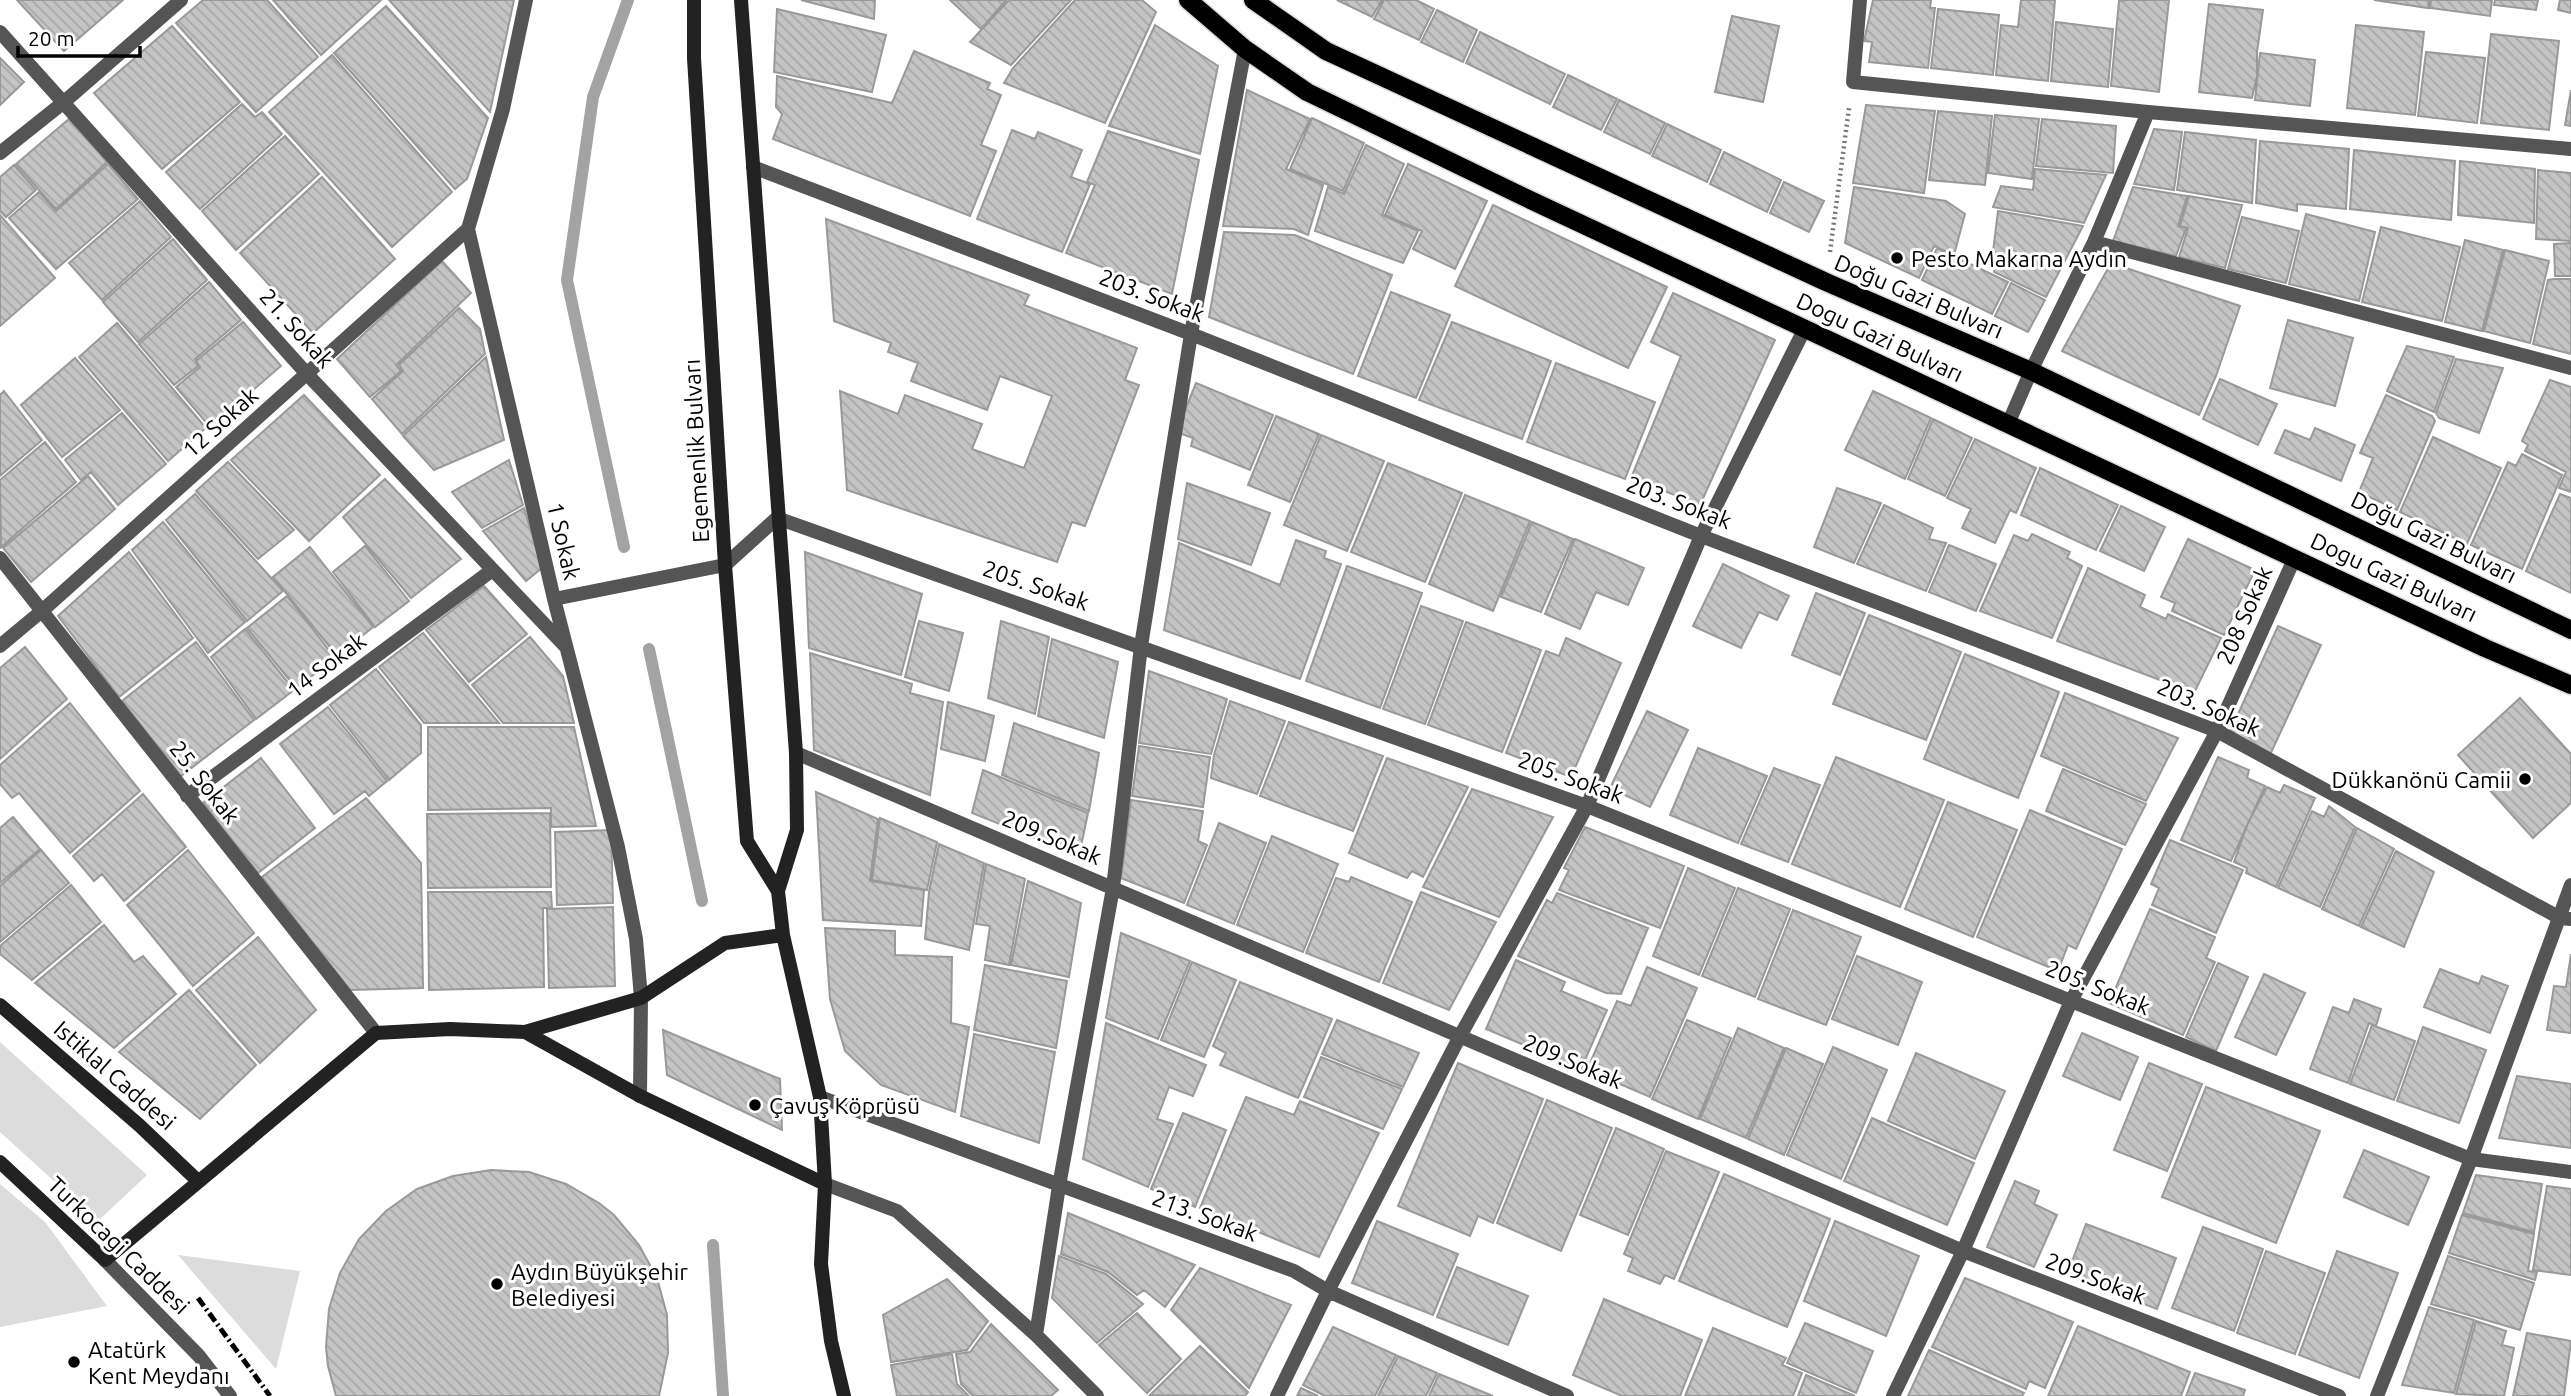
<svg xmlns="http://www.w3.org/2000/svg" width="2571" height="1396" viewBox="0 0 2571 1396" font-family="Ubuntu,sans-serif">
<defs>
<pattern id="building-back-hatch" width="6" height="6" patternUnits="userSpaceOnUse" patternTransform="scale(1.75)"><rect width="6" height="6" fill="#c4c4c4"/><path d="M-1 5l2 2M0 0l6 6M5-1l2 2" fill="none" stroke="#a7a7a7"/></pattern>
</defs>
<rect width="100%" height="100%" fill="#fff"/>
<path fill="#dcdcdc" d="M0,1042l147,133 -49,46 -98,-89z
M0,1184l45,38 62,84 -107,21z
M178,1255l122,16 -24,98z"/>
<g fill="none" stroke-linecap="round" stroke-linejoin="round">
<path stroke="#a3a3a3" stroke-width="12" d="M624,547l-57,-267 26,-183 35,-97
M649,649l53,252
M713,1245l10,151"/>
</g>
<path fill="url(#building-back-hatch)" stroke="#999" stroke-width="2" d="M17,0h106l-59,51z
M203,0h64l51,57 -62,55 -80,-89z
M273,0h108l-60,55z
M389,0h125l-24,112z
M801,0h74l-1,19z
M950,0h56l-25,29z
M1009,0h62l-60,65 -41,-23z
M1075,0h67l14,12 -51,111 -101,-40 9,-15z
M1337,0h45l-10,17z
M1384,0h32l18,9 -15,31 -45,-21z
M1873,0h58l-1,8h5l-7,60 -59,-6 3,-20 -8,-1z
M2021,0h34l-7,81 -52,-6 5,-50 17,2z
M2127,0h42l-10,92 -48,-6 8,-85z
M2374,0h55l-1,8z
M2431,0h61l-2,16 -60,-8z
M2495,0h43l-2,10 -42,-5z
M2560,0h11v13l-13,-3z
M2209,4l54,6 -6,42v24l-5,22 -53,-6z
M386,6l102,112 -21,61 -12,10 -121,-136z
M777,9l109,26 -14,57 -98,-20z
M1938,9l61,6 -6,60 -62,-7z
M1437,10l40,20 -14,32 -42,-20z
M1732,16l47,10 -16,76 -48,-10z
M2056,22l57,7 -5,58 -57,-6z
M1155,25l63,41 -18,88 -91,-28z
M2356,25l68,7 -9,83 -68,-7z
M172,26l68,76 -78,67 -68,-76z
M1480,32l85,42 -15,30 -84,-41z
M2491,34l68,7 -10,89 -68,-7z
M914,51l76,32 -3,6 14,6 -20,50 15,6 -26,65 -197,-77 9,-25 -6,-7 1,-31 115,27z
M2426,52l59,6 -8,65 -59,-7z
M2260,53l55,7 -5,46 -55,-6z
M332,55l120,137 -60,55 -123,-135z
M0,58l24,24 -24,23z
M1568,75l49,24 -16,31 -48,-23z
M1247,90l63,29 -24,50 37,16 -15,50 -14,-6 -71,-3z
M2571,90v36l-6,-1z
M1619,100l46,23 -15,31 -46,-22z
M242,104l13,13 7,-5 20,22 -82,75 -34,-37z
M1866,105l69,6 -11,82 -71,-10z
M1938,111l54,5 -7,69 -56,-5z
M1995,115l44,4 -7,60 -44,-6z
M1312,118l52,25 -21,48 -53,-22z
M69,119l38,43 -51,47 -40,-45z
M2042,119l74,7 -3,47 -77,-7z
M1667,124l54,26 -14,32 -55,-26z
M2154,129l28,3 -8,58 -40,-6z
M1012,130l23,9 3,-7 44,18 -11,27 19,7 -28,68 -85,-33z
M1108,131l91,29 -27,134 -106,-41 29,-68 -8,-3z
M2185,132l71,8 -4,63 -75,-13z
M285,136l34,38 -83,76 -34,-39z
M2260,141l89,8 -3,60 -49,-5v7l-41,-8z
M1366,145l38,19 -22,51 36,16 -15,32 -88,-32 13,-44 16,7z
M2354,150l101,11 -4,59 -101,-11z
M1724,152l57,28 -14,32 -57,-28z
M2460,161l75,8 -1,54 -76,-8z
M108,164l30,35 -82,70 -47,-51 30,-26 17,19z
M1408,164l79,37 -32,68 -42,-20 9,-18 -37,-16z
M14,165l22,25 -30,27 -6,-6v-34z
M2035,169l71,6 -22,48 -91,-16 8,-21 32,4z
M2538,170l33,3v68l-35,-2z
M322,177l73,82 -82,74 -73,-80z
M1784,182l40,19 -15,31 -39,-19z
M1854,187l92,14 19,13 -11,41 -20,-9 -15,32 -74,-35z
M2133,187l54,9 -9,30 8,2 -10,28 -63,-15z
M2189,196l53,9 -17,63 -46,-11 9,-29 -8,-2z
M140,201l31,36 -69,63 -33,-37z
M1493,205l174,82 -39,81 -173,-82z
M1998,211l85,15 -37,71 -52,-25 2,-19 -3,-1z
M2306,214l69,18 -16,69 -70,-17z
M0,215l55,63 -55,48z
M2242,217l57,14 -13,52 -58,-14z
M826,219l203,76 -5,10 113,43 -12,32 14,5 -54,141 -13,-4 -15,40 -210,-72 -7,-99 58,23 7,-19 77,29 -10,25 52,19 28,-72 -52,-20 -13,34 -76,-29 7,-18 -30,-11 3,-9 -57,-22z
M2381,227l79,20 -18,74 -80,-19z
M1224,232l71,3 97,40 -39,99 -144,-57z
M173,239l34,41 -69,62 -35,-40z
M2465,240l38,10 -21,81 -37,-9z
M2571,243v33h-16l-1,-32z
M1937,248l71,34 -16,32 -70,-34z
M2505,250l44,11 -19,82 -46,-12z
M442,261l29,32 -75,72 5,6 -31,26 -33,-38z
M2111,263l129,43 -24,70 -17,39 -137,-64z
M2555,279h16v75l-38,-10 15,-64z
M209,282l32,38 -46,39 3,7 -24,19 -35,-41z
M2011,283l34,17 -17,32 -33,-16z
M1391,292l59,23 -34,83 -58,-22z
M1673,293l102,47 -75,165 -69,-27 50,-122 -30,-14z
M459,308l21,21 5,25 -83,80 -30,-35 31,-28 -4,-6z
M2288,320l65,18 -18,68 -65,-18z
M243,322l38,44 -71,61 -34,-40 24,-20 -4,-6z
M1452,322l99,39 -29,78 -103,-39z
M117,323l89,105 -38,33 -89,-104z
M2407,346l47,11 -20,55 -47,-21z
M486,357l18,83 -70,30 -31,-34z
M75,358l45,52 -58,47 -41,-52z
M2456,359l47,9 -24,65 -40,-15 -3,-5z
M1556,363l99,39 -30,77 -98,-37z
M2220,379l57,25 -19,41 -55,-26z
M2550,380l21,7v105l-12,-4 7,-16 -41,-21 3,-6 -6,-4z
M1196,383l77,32 -23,55 -59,-24 2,-8 -17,-6z
M4,391l38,49 -42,36v-81z
M1873,391l58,27 -26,61 -60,-29z
M304,395l76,80 -71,66 -78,-81z
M2386,395l46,21 3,5 -38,89 -38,-18 14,-34 -13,-5z
M122,413l44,51 -48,41 -27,-33 -10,8 -16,-20z
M1276,416l43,18 -29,68 -42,-17z
M1933,419l39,19 -27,58 -37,-17z
M2315,428l40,17 -14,36 -66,-28 10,-23 25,10z
M1321,435l63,26 -37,90 -63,-26z
M2433,437l68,31 -34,76 -67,-32z
M1975,439l61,29 -20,45 -6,-3 -15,33 -33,-15 9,-19 -24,-11z
M45,442l31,40 -75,65 -1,-67z
M2522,454l40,21 -40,94 -51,-24 37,-83 8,4z
M509,460l14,45 -41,23 -30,-36z
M228,462l66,68 -36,29 -62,-68z
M1388,463l74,30 -37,89 -74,-30z
M2040,468l78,37 -22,45 -75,-35z
M88,476l27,33 -84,73 -28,-34z
M385,479l76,80 -50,39 -68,-81z
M1187,483l83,30 -19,52 -73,-26z
M1837,488l44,15 -27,60 -40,-16z
M195,494l88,97 -36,30 -81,-101z
M2560,494l11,4v95l-45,-22z
M1465,495l65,26 -37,90 -64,-27z
M1884,505l49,23 -4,11 17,4 -20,48 -69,-27z
M2121,506l44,21 -21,44 -44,-20z
M524,508l18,60 -16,13 -43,-50z
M163,522l82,100 -37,31 -76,-103z
M1532,522l41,17 -32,73 -40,-15z
M2032,534l38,18 -3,6 15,8 -30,72 -72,-27 34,-76 14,6z
M1575,539l69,29 -16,37 -32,-13 -16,37 -35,-15z
M2188,539l67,31 -31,65 -52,-24 3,-8 -14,-6z
M1296,540l30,11 -2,7 17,6 -41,115 -136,-49 15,-87 101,42z
M1949,545l47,19 -20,47 -47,-19z
M365,546l44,55 -34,26 -42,-55z
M310,547l63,80 -36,29 -64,-79z
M129,552l64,86 -74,59 -61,-81z
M805,552l117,42 -21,81 -92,-27z
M1723,564l66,32 -12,24 -18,-8 -18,36 -48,-22z
M1347,566l75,27 -42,115 -74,-27z
M2088,568l57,27 -5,12 26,12 2,-5 53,24 -27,55 -137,-52z
M484,586l43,48 -58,48 -43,-52z
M1816,593l49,20 -25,62 -48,-20z
M287,596l48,62 -39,30 -49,-60z
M1421,606l42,15 -38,103 -42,-15z
M1869,615l92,37 -35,88 -93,-36z
M919,621l44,12 -14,58 -44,-14z
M1001,621l48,16 -14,77 -47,-16z
M1466,622l75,28 -39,102 -74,-27z
M2278,626l43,19 -51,110 -42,-19z
M245,629l49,61 -38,29 -45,-62z
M423,633l76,90h-75l-45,-56z
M530,637l33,39 11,47h-71l-31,-38z
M1566,638l55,25 -50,114 -65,-24 40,-102 13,5z
M1052,639l66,23 -14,76 -66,-22z
M196,642l58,78 -73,56 -59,-75z
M25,647l42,52 -67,60v-91z
M810,653l102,31 -2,9 33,9 -13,93 -116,-45z
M1965,654l94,38 -41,106 -94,-39z
M376,669l45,56v28l-32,27 -59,-75z
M1149,671l78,28 -16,55 -72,-11z
M2065,693l113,45 -32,63 -105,-45z
M2520,698l51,56v49l-38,35 -75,-83z
M1230,701l55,20 -28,73 -46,-16 3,-23z
M948,702l46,14 -9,45 -44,-12z
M70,703l70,88 -70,62 -51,-60 -7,5 -12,-14v-19z
M328,707l59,74 -18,15 -4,-5 -31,23 -54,-70z
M1647,711l41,19 -38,77 -40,-19z
M1289,722l94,34 -30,75 -93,-35z
M1014,723l85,30 -10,58 -87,-36z
M428,727h146l22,99 -45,1v-19l-123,2z
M1139,746l71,11 -7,50 -71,-11z
M1698,748l69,28 -29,67 -68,-28z
M1836,757l108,43 -44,107 -108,-43z
M2218,757l31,13 -2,8 18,8 -34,75 -50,-21z
M261,758l54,70 -57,45 -55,-70z
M1387,758l81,29 -45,90 -11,-6 -5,7 -58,-25z
M1774,768l46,17 -32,77 -47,-18z
M2063,769l83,35 -21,41 -79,-34z
M983,770l105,43 -9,43 -107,-43z
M2284,785l31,13 -39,89 -30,-14 1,-5 -13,-6 14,-39 19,-36 13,6z
M1472,789l81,28 -54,100 -76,-30z
M816,792l62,27 -8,62 54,9 -3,36 -98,-6z
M143,794l43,53 -62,54 -22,-27 -8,7 -21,-25z
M366,798l55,65 2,125 -73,2 -88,-113z
M1131,800l72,11 -5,30 9,4 -23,58 -63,-25z
M1948,802l69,28 -44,107 -68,-28z
M2329,806l26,21 -35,80 -42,-19 34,-77 12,6z
M2030,810l92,39 -46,100 -8,-4 -10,26 -81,-34z
M550,813l1,74 -123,1 -1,-74z
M13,817l27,32 -40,34v-55z
M880,818l57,24 -10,48 -55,-10z
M1219,823l47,20 -32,81 -47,-19z
M1585,827l99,39 -24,62 -101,-38 10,-20 -5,-2z
M2357,828l37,21 -35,77 -37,-17z
M611,830l2,73 -56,2 -2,-73z
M1272,836l66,28 -35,88 -66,-27z
M2170,840l73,30 -27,63 -64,-28 7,-17 -8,-4z
M939,844l45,19 -15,87 -44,-11 4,-47z
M41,850l28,33 -69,59v-56z
M188,850l66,83 -61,53 -66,-81z
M2396,851l38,21 -30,75 -43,-20z
M986,864l39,15 -16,86 -24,-5 5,-34 -14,-2z
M1688,868l47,20 -36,87 -46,-19z
M1351,877l61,25 -33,80 -73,-29 30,-75 13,4z
M1028,881l53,22 -12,74 -58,-12z
M71,885l30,37 -69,58 -32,-26v-8z
M1738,888l52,21 -35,88 -53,-21z
M428,892h123l1,16h-9l1,79 -115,3z
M1421,892l75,30 -47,88 -66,-27z
M1557,893l91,35 -27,66 -15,-1 -88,-37 29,-56 5,3z
M613,907l2,79 -66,2 -2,-79z
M2150,909l65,28 -9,21 9,4 -32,73 -74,-32z
M1793,910l68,27 -35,88 -68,-26z
M104,925l30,37 9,-6 33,38 -62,54 -79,-65z
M825,928l70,3v24l57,2 -1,66 18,4 -14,85 -74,-27 -36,-34 -15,-52z
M1121,933l69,28 -32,78 -52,-21z
M258,937l58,73 -56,53 -64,-73z
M2571,954v79l-24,-3 7,-44 12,1z
M1857,956l65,26 -24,63 -66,-26z
M1516,960l49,22 -4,9 46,19 -26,59 -95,-40z
M1192,962l44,18 -32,77 -43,-17z
M2218,963l30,14 -32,74 -30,-14z
M985,965l82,16 -11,67 -82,-18z
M1647,967l50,21 -47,109 -63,-27 30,-69 14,5z
M2440,969l39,15 3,-8 26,10 -18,47 -66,-26z
M2264,974l41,19 -29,62 -41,-18z
M1240,982l92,37 -34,79 -78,-33 6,-12 -13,-7z
M189,990l67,75 -56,54 -81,-67z
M2354,999l27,10 -5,17 -7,-3 -21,60 -38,-14 23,-62 16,6z
M1337,1020l82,33 -16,34 -81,-33z
M1687,1020l44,18 -33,81 -46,-20z
M1106,1023l100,42 -13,31 -24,-9 -12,32 16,5 -25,63 -65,-28z
M2372,1025l43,16 -21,59 -44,-16z
M2423,1027l63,23 -27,73 -62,-22z
M1738,1028l46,20 -38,90 -46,-19z
M663,1030l117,49 2,51 -115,-55z
M2082,1033l56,24 -18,43 -57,-24z
M974,1034l81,18 -16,91 -78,-27z
M1833,1047l54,23 -46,109 -54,-24z
M1786,1048l37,16 -39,91 -36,-16z
M1916,1053l89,38 -30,68 -87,-38z
M1321,1057l81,32 -19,40 -79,-32z
M1458,1063l85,36 -50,124 -15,-7 -8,20 -72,-30z
M2149,1063l53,21 -35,87 -53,-21z
M2517,1076l54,8v64l-72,-10z
M2206,1087l114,44 -44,112 -114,-46z
M1246,1097l48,18 6,-14 79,32 -60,124 -119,-49z
M1547,1100l65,28 -51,123 -64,-28z
M1183,1113l43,17 -31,77 -44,-18z
M1872,1118l102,45 -27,62 -103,-44z
M1616,1128l48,21 -36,86 -48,-20z
M2364,1150l65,27 -21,48 -64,-28z
M1666,1151l53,21 -45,107 -9,-4 -5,9 -32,-13 5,-13 -9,-4z
M491,1170l38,2 37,12 33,19 15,12 25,30 18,33 10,37 1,38 -9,43h-323l-8,-30 -2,-19 3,-38 11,-36 19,-34 27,-28 31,-22 36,-13z
M1724,1174l106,45 -43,108 -108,-46z
M2476,1175l66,9 -8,48 -71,-19z
M2015,1181l24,10 -5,13 23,11 -23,52 -47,-20z
M2547,1186l24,3v86l-38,-5z
M1068,1213l127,52 -30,42 -21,-17 -7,5 -29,-23 -47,-18z
M2462,1215l72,19 -6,37 9,1 -2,8 -86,-27z
M1377,1221l81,33 -25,61 -81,-32z
M1835,1221l84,35 -33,80 -82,-35z
M2086,1224l90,34 -19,51 -90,-34z
M2203,1227l60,22 -29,82 -62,-23z
M2266,1251l59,22 -30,81 -58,-21z
M2337,1251l61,22 -39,105 -60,-23z
M1059,1256l47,18 37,30 -46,39 -45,-45z
M2448,1256l86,27 -14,47 -89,-26z
M1457,1267l71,29 -20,49 -71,-28z
M1200,1268l91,37 -42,83 -78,-78z
M1965,1278l108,44 -28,66 -16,-7 -3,8 -94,-42z
M947,1279l41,42 -21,29 -76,12 -8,-47z
M1604,1299l98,41 -22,56h-58l-49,-21z
M2429,1307l45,13 -20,73 -52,-8z
M1137,1313l44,46 -34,34 -48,-48z
M2476,1321l30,10 -4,14 12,3 -10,48 -48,-2z
M1805,1323l68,28 -17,42 -69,-30z
M991,1324l67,66 -7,6h-78l-12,-12 -5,-30 14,-2z
M2078,1326l112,46 -9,24h-133z
M1333,1327l63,28 -21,41h-50l-22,-11z
M1713,1328l73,30 -4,7 20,8 -9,23h-108z
M2527,1333l44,8 -7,55h-51z
M1200,1346l48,46 -3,4 -95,-1z
M1929,1350l95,43 -2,3h-114z
M952,1354l5,30 12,12h-72l-6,-31z
M1398,1356l39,17 -11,23h-48z
M2195,1373l50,17 -2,6h-57z
M1439,1374l54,22h-64z
M1806,1375l49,21h-57z
M1301,1388l17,8h-21z"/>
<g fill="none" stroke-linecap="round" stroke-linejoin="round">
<g stroke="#dbdbdb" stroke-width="21">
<path id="primary" d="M1188,0l57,49 62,43 215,104 963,452 86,37
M1253,0l73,51 500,231 205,89 540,259"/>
</g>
<path stroke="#777" stroke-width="4.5" stroke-dasharray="2 3.5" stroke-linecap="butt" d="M1830,252l19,-144"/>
<path stroke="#555" stroke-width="14" d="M526,0l-23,109 -35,120 86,370 64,248 18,92 5,59 -1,98
M1860,0l-7,82 295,30 423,37
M0,32l307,342 259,273
M0,153l64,-51 117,-102
M753,167l438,167 510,202 516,195 343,187 11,1
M2094,242l477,126
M2008,424l23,-53 63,-129 54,-130
M0,558l376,475
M554,599l171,-34 52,-47 810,288 484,195 400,158 100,13
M0,646l43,-36 425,-381
M796,753l1167,498 376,145
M187,796l304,-225
M820,1097l474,174 34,20 239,105
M825,1184l72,27 139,124 61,61
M1036,1335l23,-149 54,-298 28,-242 50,-312 54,-285
M1277,1396l51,-105 131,-253 128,-232 114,-270 104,-208
M1893,1396l70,-145 108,-250 146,-270 78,-174
M2377,1396l94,-237 100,-274"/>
<path stroke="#555" stroke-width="14" d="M105,1260l94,96 31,40"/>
<path stroke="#222" stroke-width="14" d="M694,0v58l31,507 22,276 31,50
M741,0l55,753 1,77 -19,61 5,44 37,162 5,87 -4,80 10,77 13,55
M0,1005l139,120 59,56
M525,1032l115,64 185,88
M0,1162l105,98 271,-227 74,-4 75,3 116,-34 84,-55 58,-8"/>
<use href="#primary" stroke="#000" stroke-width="18"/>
<path stroke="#000" stroke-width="5" stroke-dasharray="10 3.5 2 3.5" stroke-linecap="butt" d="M198,1298l72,98"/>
</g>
<g fill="#000" stroke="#fff" stroke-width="2.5">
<circle cx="1897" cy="258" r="7"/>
<circle cx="2525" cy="779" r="7"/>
<circle cx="755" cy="1105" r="7"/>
<circle cx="497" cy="1284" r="7"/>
<circle cx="74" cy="1362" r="7"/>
</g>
<g text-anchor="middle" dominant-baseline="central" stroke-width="6" stroke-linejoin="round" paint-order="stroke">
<g font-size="23" fill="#000" stroke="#fff" text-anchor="start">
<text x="1911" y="258">Pesto Makarna Aydın</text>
<text x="2511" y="779" text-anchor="end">Dükkanönü Camii</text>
<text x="769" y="1105">Çavuş Köprüsü</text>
<text x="511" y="1271">Aydın Büyükşehir<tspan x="511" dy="26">Belediyesi</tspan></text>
<text x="88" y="1349">Atatürk<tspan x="88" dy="26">Kent Meydanı</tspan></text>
</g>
<g font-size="23" fill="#000" stroke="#fff">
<text transform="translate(1152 295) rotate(21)">203. Sokak</text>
<text transform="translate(1919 296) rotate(23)">Doğu Gazi Bulvarı</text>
<text transform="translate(297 328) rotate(48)">21. Sokak</text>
<text transform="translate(1880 337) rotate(25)">Dogu Gazi Bulvarı</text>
<text transform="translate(220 422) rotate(-42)">12 Sokak</text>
<text transform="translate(696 451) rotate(-93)">Egemenlik Bulvarı</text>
<text transform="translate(1679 502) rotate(21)">203. Sokak</text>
<text transform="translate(2434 537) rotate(26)">Doğu Gazi Bulvarı</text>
<text transform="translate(564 541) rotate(77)">1 Sokak</text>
<text transform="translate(2394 577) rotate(25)">Dogu Gazi Bulvarı</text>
<text transform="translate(1036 585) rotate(19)">205. Sokak</text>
<text transform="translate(2244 615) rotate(-66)">208 Sokak</text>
<text transform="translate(326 665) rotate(-37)">14 Sokak</text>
<text transform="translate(2209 707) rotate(24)">203. Sokak</text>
<text transform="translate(1571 777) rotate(20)">205. Sokak</text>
<text transform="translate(205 782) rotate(52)">25. Sokak</text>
<text transform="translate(1052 837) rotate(23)">209.Sokak</text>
<text transform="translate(2098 987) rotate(22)">205. Sokak</text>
<text transform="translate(1573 1061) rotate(23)">209.Sokak</text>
<text transform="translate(115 1075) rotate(41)">Istiklal Caddesi</text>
<text transform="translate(1205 1215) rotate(20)">213. Sokak</text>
<text transform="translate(119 1245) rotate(44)">Turkocagi Caddesi</text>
<text transform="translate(2096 1278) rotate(21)">209.Sokak</text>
</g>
</g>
<path d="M18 46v10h122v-10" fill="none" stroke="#000000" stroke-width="3.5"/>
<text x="28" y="46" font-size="21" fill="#000000" stroke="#ffffff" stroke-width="5" paint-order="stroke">20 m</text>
</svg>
